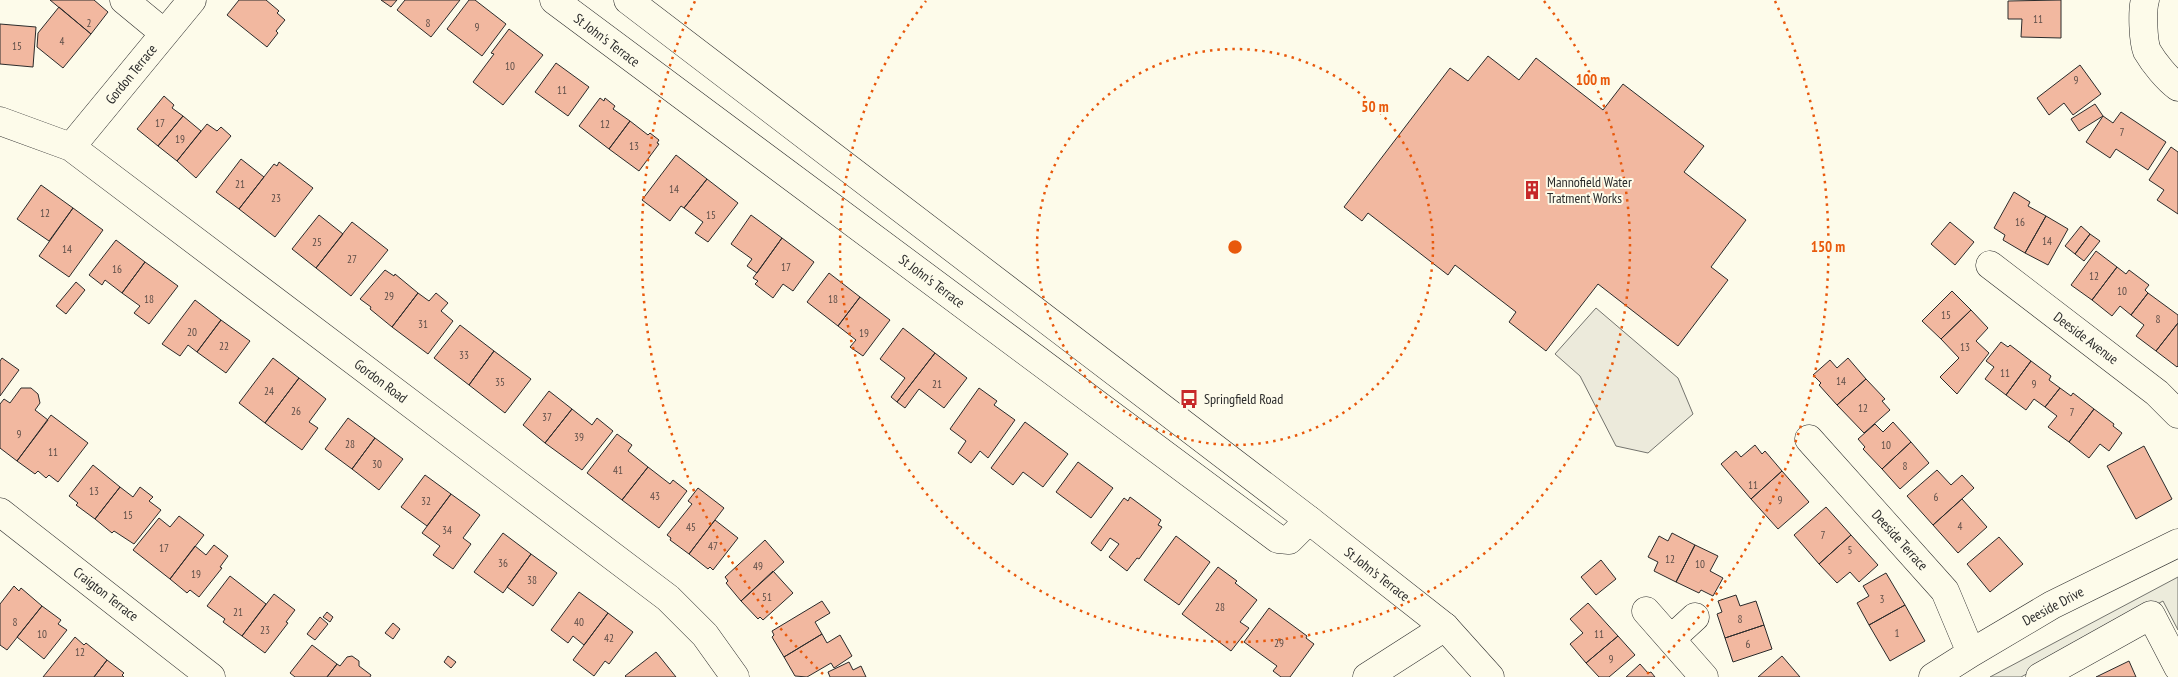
<svg xmlns="http://www.w3.org/2000/svg" width="2178" height="677" viewBox="0 0 2178 677" font-family="'PT Sans Narrow',sans-serif">
<rect width="100%" height="100%" fill="#fdfbea"/>
<path fill="#ecebdb" stroke="#74746e" d="M2178,577v53l-15,-29 -142,76h-31z"/>
<path fill="#eceadb" stroke="#74746e" d="M1596,308l82,70 15,36 -45,39 -32,-7 -36,-70 -25,-22z"/>
<path fill="#f2b8a0" stroke="#2b2b2b" d="M50,0h44l14,12 -17,22z
M239,0h27l13,11 -2,2 8,7 -9,11 2,2 -11,14 -40,-32z
M381,0h16l-6,7z
M405,0h55l-29,37 -34,-27z
M469,0h6l31,24 -24,32 -35,-27z
M2061,0v38l-40,-1 1,-18h-14v-18z
M59,7l32,27 -28,34 -26,-21 1,-14z
M0,24l36,3 -3,40 -33,-3z
M509,29l34,26 -40,50 -30,-23 21,-28 -3,-1z
M1488,56l31,24 17,-22 67,52 20,-26 81,62 -20,26 62,48 -35,47 17,13 -50,66 -80,-62 -52,67 -37,-29 7,-10 -61,-47 -7,10 -80,-62 -6,8 -18,-14 106,-139 18,13z
M556,63l33,24 -21,29 -33,-24z
M2080,65l21,29 -28,21 -9,-12 -15,12 -12,-17z
M164,96l10,9 -2,3 11,8 -25,30 -21,-17z
M600,98l4,3 1,-3 10,8 -2,3 17,12 -21,28 -30,-23z
M2095,104l8,12 -24,15 -8,-12z
M2121,112l45,30 -18,28 -32,-21 -6,9 -24,-16 17,-26 10,7z
M183,116l18,15 -24,30 -19,-15z
M630,121l18,14 2,-2 9,7 -2,3 2,1 -20,27 -30,-22z
M207,124l10,7 4,-4 10,9 -35,42 -19,-17z
M2171,147l7,5v62l-21,-14 7,-10 -15,-10z
M676,155l31,24 -23,29 -3,-2 -11,15 -28,-21z
M241,159l23,18 -25,32 -23,-17z
M279,162l34,26 -38,49 -36,-28 35,-45 3,2z
M707,179l31,24 -30,39 -13,-9 8,-11 -19,-14z
M41,185l32,23 -24,33 -32,-22z
M2014,192l16,10 -2,4 18,10 -21,37 -22,-13 2,-5 -11,-7z
M73,208l30,22 -34,47 -30,-21z
M319,215l24,19 -27,34 -24,-19z
M751,215l31,23 -25,35 -10,-7 5,-7 -21,-15z
M2046,216l22,13 -20,36 -23,-12z
M352,222l36,28 -37,46 -35,-28z
M1950,222l24,20 -19,23 -24,-21z
M2081,226l9,8 -15,20 -10,-8z
M2090,234l10,7 -16,20 -9,-7z
M782,238l32,24 -21,29 -10,-7 -10,14 -18,-14 3,-3 -5,-3z
M116,240l29,22 -23,31 -17,-13 -3,5 -13,-10z
M2096,251l21,16 -25,33 -21,-15z
M145,262l33,24 -29,38 -15,-11 6,-7 -18,-13z
M2117,267l9,7 3,-4 20,15 -4,5 3,3 -17,22 -11,-9 -8,10 -20,-16z
M385,270l9,6 1,-2 23,19 -26,34 -22,-18 1,-2 -11,-8z
M829,273l31,24 -22,29 -31,-24z
M76,282l9,8 -19,24 -10,-8z
M1952,291l19,19 -30,29 -19,-18z
M418,293l11,8 7,-8 12,10 -7,8 12,10 -25,33 -36,-27z
M2148,293l30,22v8l-22,28 -20,-15 8,-11 -13,-10z
M860,297l30,23 -27,36 -13,-9 6,-7 -18,-14z
M195,300l26,20 -24,32 -9,-7 -8,11 -18,-12z
M1971,310l17,18 -12,13 13,12 -32,41 -17,-17 19,-19 -18,-19z
M221,320l29,21 -24,32 -29,-21z
M2178,323v43l-1,1 -21,-16z
M460,325l34,26 -25,34 -35,-27z
M903,328l32,25 -38,49 -6,-5 14,-19 -25,-19z
M2001,342l7,5 2,-2 21,16 -25,34 -21,-16 9,-12 -8,-6z
M494,351l37,28 -26,34 -36,-28z
M935,353l32,25 -23,30 -25,-19 -14,19 -8,-6z
M2,358l17,12 -19,26v-35z
M273,358l26,20 -34,45 -26,-20z
M1848,358l18,21 -29,26 -18,-20 2,-2 -8,-8 17,-15 7,8z
M2031,361l20,15 -2,4 11,8 -15,19 -11,-8 -8,11 -20,-15z
M299,378l27,21 -17,23 9,6 -16,22 -37,-27z
M1866,379l19,20 -3,2 8,9 -26,23 -27,-28z
M21,388h10l7,6 2,9 -5,7 13,10 -31,41 -17,-13v-44l4,-5 6,4z
M979,388l18,13 -3,4 21,15 -27,38 -8,-7 -9,12 -13,-10 8,-12 -16,-12z
M2060,388l11,8 2,-3 21,16 -25,33 -21,-15 9,-11 -12,-9z
M549,391l23,18 -27,34 -22,-18z
M572,409l20,16 5,-7 16,13 -31,39 -37,-27z
M2094,409l20,15 -1,2 9,7 -13,18 -9,-7 -11,14 -20,-16z
M51,415l37,28 -30,39 -9,-7 -3,3 -8,-7 -3,3 -18,-13z
M348,418l27,20 -23,31 -27,-20z
M1025,422l43,32 -25,33 -20,-15 -10,13 -22,-17z
M1893,422l18,20 -29,27 -19,-20 2,-2 -7,-8 17,-15 8,8z
M617,434l15,11 -4,6 20,16 -26,33 -35,-27z
M375,438l28,21 -24,31 -27,-21z
M1911,442l18,21 -29,26 -18,-20z
M1755,445l7,9 3,-3 17,20 -31,28 -30,-35 15,-13 5,6z
M2144,446l28,53 -36,20 -29,-53z
M1078,462l35,26 -22,30 -35,-26z
M93,465l27,22 -25,32 -19,-14 2,-2 -9,-7z
M648,467l22,17 3,-4 14,11 -28,37 -37,-28z
M1937,470l14,15 11,-10 12,13 -41,37 -26,-29z
M1782,471l27,31 -31,27 -27,-30z
M425,475l26,19 -24,32 -26,-19z
M120,487l13,10 7,-10 13,10 -4,4 12,9 -27,34 -20,-13 -2,2 -17,-14z
M698,488l26,20 -35,46 -19,-14 1,-2 -4,-3 25,-31 -4,-3z
M451,494l29,21 -17,23 8,6 -18,25 -20,-14 7,-9 -18,-13z
M1130,497l31,23 -3,5 4,2 -23,32 -2,-1 -10,13 -18,-14 10,-13 -9,-6 -9,13 -10,-8 33,-45 4,3z
M1962,499l25,28 -29,26 -25,-28z
M1826,507l25,28 -32,29 -25,-29z
M179,516l25,19 -34,44 -37,-29 26,-32 11,9z
M715,520l23,18 -25,32 -3,-3 -2,2 -19,-15z
M503,533l28,21 -28,39 -29,-21z
M1672,533l23,12 -19,37 -22,-11 4,-9 -10,-5 11,-21 9,5z
M1851,535l27,30 -19,17 -9,-10 -13,11 -18,-19z
M1176,536l34,26 -31,43 -35,-25z
M1999,537l24,27 -33,28 -23,-28z
M765,540l19,22 -43,39 -15,-18 2,-2 -3,-4z
M214,545l14,11 -8,11 2,1 -23,29 -9,-7 -3,3 -17,-14 25,-33 11,9z
M1695,545l23,11 -8,15 13,7 -10,18 -12,-6 -2,3 -23,-11z
M531,554l26,19 -24,33 -26,-19z
M1601,560l15,19 -20,16 -15,-18z
M1218,567l19,14 -2,2 22,17 -17,22 9,6 -18,23 -49,-37z
M773,571l20,22 -30,27 -3,-3 -2,2 -17,-18z
M1886,573l19,32 -36,20 -12,-22 12,-7 -6,-10z
M230,576l36,28 -24,32 -19,-14 2,-3 -18,-13z
M14,586l5,5 2,-3 21,18 -35,44 -7,-5v-41z
M579,592l29,21 -24,32 -11,-9 -5,7 -17,-13z
M274,594l21,16 -9,12 2,1 -23,30 -23,-17z
M1736,595l4,11 16,-5 8,24 -39,13 -8,-24 5,-2 -4,-11z
M822,601l8,12 -15,9 7,12 -38,23 -12,-20 2,-2 -2,-4z
M1588,603l30,33 -32,27 -16,-19 13,-11 -13,-14z
M1905,605l20,36 -35,20 -21,-36z
M42,606l19,14 -3,4 9,6 -23,29 -27,-22z
M1269,608l38,28 -1,2 8,6 -24,33h-9l-8,-6 4,-5 -33,-24z
M327,612l6,5 -3,5 -7,-5z
M608,613l25,19 -24,32 -4,-3 -11,15 -21,-16z
M320,617l8,7 -13,16 -8,-6z
M393,623l7,6 -7,10 -8,-6z
M1764,625l8,24 -39,13 -8,-24z
M822,634l5,9 13,-8 12,21 -18,12 -3,-5 -24,14 -12,-1 -11,-19z
M1618,636l17,19 -26,22h-10l-13,-14z
M75,637l9,8 2,-2 21,17 -13,17h-51z
M312,645l25,19 -10,13h-32l-5,-4z
M656,652l20,25h-50l-1,-1z
M352,656l7,5v5l12,9 -1,2h-43l10,-13 3,2 7,-9z
M448,656l8,6 -5,6 -7,-6z
M1782,656l18,21h-42z
M107,660l17,13 -2,2 2,2h-30z
M2129,661l7,16h-40z
M849,662l4,8 8,-4 5,11h-36l-2,-5z
M1640,664l8,9 3,-1 4,5h-29z"/>
<g fill="none" stroke-linecap="round" stroke-linejoin="round">
<g stroke="#2b2b2b" stroke-width="29">
<path id="minor" d="M124,0l40,33
M554,0l724,539 11,1 20,-20
M2145,0c-3,10 -2,41 2,51 7,12 20,28 31,36
M0,121l71,26 597,451 37,37 30,42
M71,147l121,-147
M1990,265l167,128 21,21
M1809,439l136,152 26,62
M0,512l211,165
M1646,611l58,66
M1671,639l24,-22
M1367,677l78,-50
M1933,677l38,-24 81,-48 126,-62
M2040,677l111,-62 27,52"/>
</g>
<g stroke="#2b2b2b" stroke-width="29">
<path id="major" d="M628,0l681,520 136,107 45,50"/>
</g>
<use href="#minor" stroke="#fdfbea" stroke-width="28"/>
<use href="#major" stroke="#fdfbea" stroke-width="28"/>
</g>
<g fill="none" stroke="#e8590c" stroke-width="2.5" stroke-dasharray="2.5 5">
<circle cx="1235" cy="247" r="198"/>
<path d="M1544 1A395 395 0 1 1 926 1"/>
<path d="M823 674A593 593 0 0 1 695 1M1775 1A593 593 0 0 1 1647 674"/>
</g>
<defs>
<g id="building-bare" transform="scale(1.5)"><path d="M-4-6H4V6H1V3H-1V6H-4ZM-2.5-4.3h1.7v1.8h-1.7ZM.8-4.3h1.7v1.8H.8ZM-2.5-1h1.7V.8h-1.7ZM.8-1h1.7V.8H.8Z" fill="#c62828" stroke="#fdfbea" stroke-width="2.5" paint-order="stroke"/></g>
<g id="bus-bare" transform="scale(1.5)"><path d="M-5-6H5V4H4V6H2V4H-2V6H-4V4H-5ZM-3.5-4V0h7V-4ZM-3.5 1.2v1.5H-2V1.2ZM2 1.2v1.5H3.5V1.2Z" fill="#c62828" stroke="#fdfbea" stroke-width="2.5" paint-order="stroke"/></g>
</defs>
<g fill-rule="evenodd">
<use href="#building-bare" x="1532" y="190"/>
<use href="#bus-bare" x="1189" y="399"/>
</g>
<g text-anchor="middle" dominant-baseline="central" stroke-width="4" stroke-linejoin="round" paint-order="stroke">
<g font-size="11" fill="#5d4e48">
<text x="2038" y="19">11</text>
<text x="89" y="23">2</text>
<text x="428" y="23">8</text>
<text x="477" y="27">9</text>
<text x="62" y="41">4</text>
<text x="17" y="46">15</text>
<text x="510" y="66">10</text>
<text x="2076" y="80">9</text>
<text x="562" y="90">11</text>
<text x="160" y="123">17</text>
<text x="605" y="124">12</text>
<text x="2122" y="132">7</text>
<text x="180" y="139">19</text>
<text x="634" y="146">13</text>
<text x="240" y="184">21</text>
<text x="674" y="189">14</text>
<text x="276" y="198">23</text>
<text x="45" y="213">12</text>
<text x="711" y="215">15</text>
<text x="2020" y="222">16</text>
<text x="2047" y="241">14</text>
<text x="317" y="242">25</text>
<text x="67" y="249">14</text>
<text x="352" y="259">27</text>
<text x="786" y="267">17</text>
<text x="117" y="269">16</text>
<text x="2094" y="276">12</text>
<text x="2122" y="291">10</text>
<text x="389" y="296">29</text>
<text x="149" y="299">18</text>
<text x="833" y="299">18</text>
<text x="1946" y="315">15</text>
<text x="2158" y="319">8</text>
<text x="423" y="324">31</text>
<text x="192" y="332">20</text>
<text x="864" y="333">19</text>
<text x="224" y="346">22</text>
<text x="1965" y="347">13</text>
<text x="464" y="355">33</text>
<text x="2005" y="373">11</text>
<text x="1841" y="381">14</text>
<text x="500" y="382">35</text>
<text x="937" y="384">21</text>
<text x="2034" y="384">9</text>
<text x="269" y="391">24</text>
<text x="1863" y="408">12</text>
<text x="296" y="411">26</text>
<text x="2072" y="412">7</text>
<text x="547" y="417">37</text>
<text x="19" y="434">9</text>
<text x="579" y="437">39</text>
<text x="350" y="444">28</text>
<text x="1886" y="445">10</text>
<text x="53" y="452">11</text>
<text x="377" y="464">30</text>
<text x="1905" y="466">8</text>
<text x="618" y="470">41</text>
<text x="1753" y="485">11</text>
<text x="94" y="491">13</text>
<text x="655" y="496">43</text>
<text x="1936" y="497">6</text>
<text x="1780" y="500">9</text>
<text x="426" y="501">32</text>
<text x="128" y="515">15</text>
<text x="1960" y="526">4</text>
<text x="691" y="527">45</text>
<text x="447" y="530">34</text>
<text x="1823" y="535">7</text>
<text x="713" y="546">47</text>
<text x="164" y="548">17</text>
<text x="1850" y="550">5</text>
<text x="1670" y="559">12</text>
<text x="503" y="563">36</text>
<text x="1700" y="564">10</text>
<text x="758" y="566">49</text>
<text x="196" y="574">19</text>
<text x="532" y="580">38</text>
<text x="767" y="597">51</text>
<text x="1882" y="599">3</text>
<text x="1220" y="607">28</text>
<text x="238" y="612">21</text>
<text x="1740" y="619">8</text>
<text x="15" y="622">8</text>
<text x="579" y="622">40</text>
<text x="265" y="630">23</text>
<text x="1897" y="633">1</text>
<text x="42" y="634">10</text>
<text x="1599" y="634">11</text>
<text x="609" y="638">42</text>
<text x="1279" y="643">29</text>
<text x="1748" y="644">6</text>
<text x="80" y="652">12</text>
<text x="1611" y="659">9</text>
</g>
<g font-size="14" fill="#2b2b2b" stroke="#fdfbea">
<text transform="translate(607 40) rotate(37)">St John's Terrace</text>
<text transform="translate(131 74) rotate(-51)">Gordon Terrace</text>
<text transform="translate(932 281) rotate(37)">St John's Terrace</text>
<text transform="translate(2086 338) rotate(37)">Deeside Avenue</text>
<text transform="translate(381 381) rotate(37)">Gordon Road</text>
<text transform="translate(1900 540) rotate(48)">Deeside Terrace</text>
<text transform="translate(1377 574) rotate(38)">St John's Terrace</text>
<text transform="translate(106 594) rotate(38)">Craigton Terrace</text>
<text transform="translate(2053 606) rotate(-28)">Deeside Drive</text>
</g>
<g font-size="14" fill="#2b2b2b" stroke="#fdfbea" text-anchor="start">
<text x="1547" y="182">Mannofield Water<tspan x="1547" dy="16">Tratment Works</tspan></text>
<text x="1204" y="399">Springfield Road</text>
</g>
</g>
<circle cx="1235" cy="247" r="8" fill="#e8590c" stroke="#fdfbea" stroke-width="2.5"/>
<g font-size="15" text-anchor="middle" font-weight="bold" fill="#e8590c" stroke="#fdfbea" stroke-width="4" stroke-linejoin="round" paint-order="stroke">
<text x="1593" y="85">100 m</text>
<text x="1375" y="112">50 m</text>
<text x="1828" y="252">150 m</text>
</g>
</svg>
